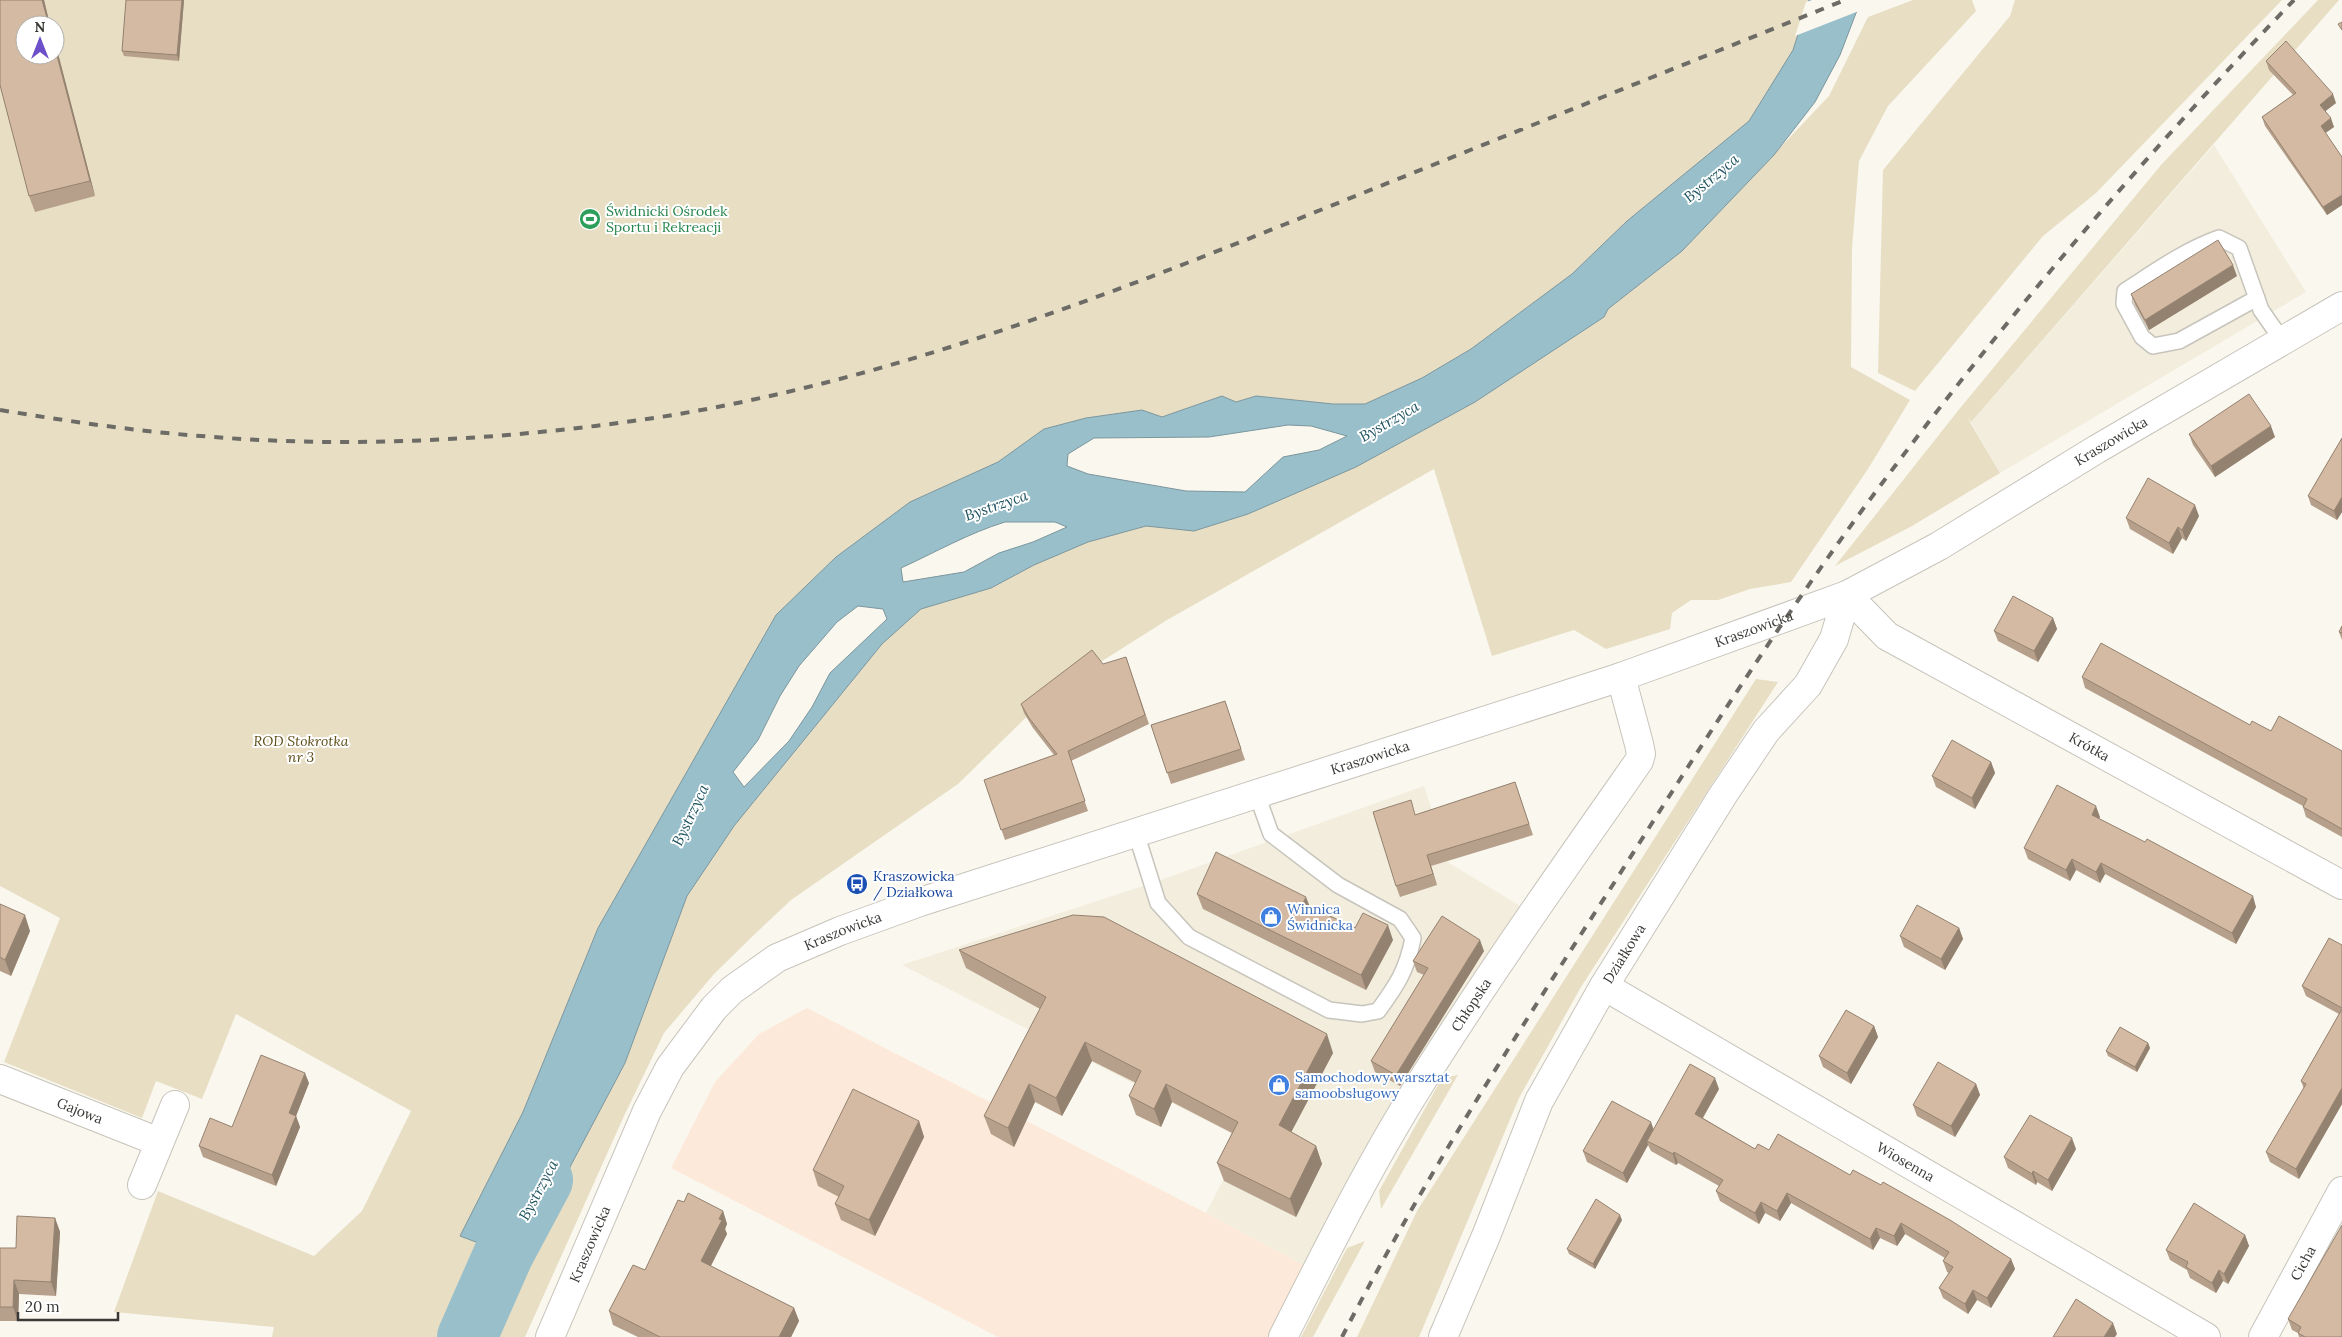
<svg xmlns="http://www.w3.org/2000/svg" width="2342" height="1337" viewBox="0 0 2342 1337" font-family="Lora,serif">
<rect width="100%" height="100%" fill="#faf7ee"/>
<path fill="#f2eddd" d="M2214,145l92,147 -306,181 -29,-51z
M1424,786l25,77 73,44 -215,360 -101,-54 38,-73 -342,-175 250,-82z"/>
<path fill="#fde9d9" d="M807,1008l399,205 101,54 -39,70h-270l-327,-169 44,-86 44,-48z"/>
<path fill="#e7dec4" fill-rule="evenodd" d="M0,0h1809l-16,50 -44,71 -122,100 -55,53 -101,75 -49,29 -57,26h-32l-77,-8 -20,6 -14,-6 -60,21 -20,-7 -56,8 -42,11 -46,33 -88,40 -74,55 -60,58 -178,313 -75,185 -63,123 66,25 45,-96 54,-102 62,-167 47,-70 148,-182 39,-35 70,-21 43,-23 54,-23 58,-16 48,5 54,-17 108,-47 119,-65 129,-85 4,-8 74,-58 147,-155 39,-79 45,-17h59l4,11 -88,95 -29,55 -7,88 -1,118 59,33 -42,69 -77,113 -41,7 -32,11h-27l-19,13 -2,16 -64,20 -32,-19 -82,26 -58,-187 -267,151 -117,74 -92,90 -167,116 -34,32 -43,42 -50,59 -40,83 -99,221h-253l2,-10 -160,-15 44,-121 156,65 48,-45 49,-100 -175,-97 -34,85 -46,-18 -14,37 -138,-56 56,-144 -60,-32zM25,25h30v30h-30z
M2015,0h267l-186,193 -53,43 -128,155 -37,-18 5,-203 127,-154z
M2318,0h21l-368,422 -4,-5 33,56 -88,53 -77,40 126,-159 200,-242z
M1756,679l22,3 -197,305 -62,111 -100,239h-62l60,-126z
M1458,1075l-77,134 -2,-18 63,-113z
M1365,1241l-52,96h-12l46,-89z"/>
<path fill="#98bfca" stroke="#7c969d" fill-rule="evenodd" d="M1809,0h52l-21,55 -25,47 -41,53 -92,96 -74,58 -4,8 -129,85 -119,65 -108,47 -54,17 -48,-5 -58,16 -54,23 -43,23 -70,21 -39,35 -148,182 -47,70 -62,167 -54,102 -45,96 -66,-25 63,-124 75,-184 178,-313 60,-58 74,-55 88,-40 46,-33 42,-11 56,-8 20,7 60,-21 14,6 20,-6 77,8h32l57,-26 49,-29 101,-75 55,-53 122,-100 44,-71zM1288,425l23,1 36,10 -28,14 -36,7 -38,35 -59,-1 -98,-17 -21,-8 1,-12 26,-16 115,-1zM1005,522h50l12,5 -34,15 -34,11 -35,19 -61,10 -2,-14c35,-16 68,-35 104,-46zM858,606l25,3 4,10 -57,54 -18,34 -23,34 -45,46 -11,-15 25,-32 22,-44 19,-30 38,-44z"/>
<path fill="#faf7ee" d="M1812,0h51l-4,11 -64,25 11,-34z"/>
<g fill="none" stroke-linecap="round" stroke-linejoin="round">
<path stroke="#98bfca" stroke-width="60" d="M467,1337l37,-84 39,-73"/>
<g stroke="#c7c4bc" stroke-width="18">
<path id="lane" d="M2257,298l-78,43 -26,5 -11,-9 -18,-33 1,-13c31,-20 60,-41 94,-53l20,10 22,62 21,30
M1136,833l22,70 31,34 140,73 33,4 16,-3c19,-26 29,-41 35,-73l-13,-19 -62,-34 -67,-51 -14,-39"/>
</g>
<g stroke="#c7c4bc" stroke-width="30">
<g id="street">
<path id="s1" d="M1604,986l602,351"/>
<path id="s2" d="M0,1079l159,63"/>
<path d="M142,1185l33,-80"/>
<path id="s3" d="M1283,1337c43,-85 86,-172 137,-253 69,-110 144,-216 219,-323l2,-7 -2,-10 -18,-67"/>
<path id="s4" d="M1443,1337l43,-101 53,-135 65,-115 119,-191 43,-64 42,-46 26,-46 13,-44 40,41 455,249"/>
<path id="s5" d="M2263,1337l79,-146"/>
</g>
</g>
<g stroke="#c7c4bc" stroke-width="30">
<g id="secondary">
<path id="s6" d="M550,1337l97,-226 23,-44 44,-59 18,-18 45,-32 63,-27 80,-29 701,-225 226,-82 92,-49 158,-97 245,-143"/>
</g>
</g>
<use href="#lane" stroke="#fff" stroke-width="15"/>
<use href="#street" stroke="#fff" stroke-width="28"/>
<use href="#secondary" stroke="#fff" stroke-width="28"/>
<path stroke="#6d6b66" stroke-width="4" stroke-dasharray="9 9" stroke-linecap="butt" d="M0,410c67,11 134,21 201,26 151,13 303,4 453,-18 240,-37 465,-127 689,-217 167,-67 335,-134 502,-201
M1342,1337c81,-157 176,-305 272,-454 87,-137 174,-275 272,-405 126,-168 263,-327 408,-478"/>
</g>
<path fill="#b6a08b" d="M0,0h44l6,25h-25v30h30v-13l40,154 -60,16 -6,-16 -29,-111z
M126,0h58l-5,61 -55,-5 -2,-5z
M2266,61l70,42 -11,8 9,16 -9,6 17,24v48l-15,10 -62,-89 -3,-9 31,-22 -24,-25z
M2237,276l-88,54 -14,-25 -4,-11z
M2189,434l86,3 -60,40 -22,-32z
M2342,438v74l-5,8 -26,-15 -3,-9z
M2199,516l-13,25 -4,-3 -9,16 -43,-25 -4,-11z
M2053,618l4,11 -19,33 -40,-21 -4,-10z
M2342,626v14l-3,-8z
M1126,657l23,67 -78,37 17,50 -83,29 -21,-60 70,-25 -21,-27 -9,-15 -3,-9z
M2082,677l260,74v86l-36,-20 -3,-10v-1l-218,-118z
M1225,701l20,59 -74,24 -20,-59z
M1991,762l4,11 -20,36 -39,-22 -4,-11z
M1515,782l18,53 -102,31 6,19 -37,12 -4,-11 20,-71z
M2100,817l-1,2 157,88 -20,37 -131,-70 -5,9 -24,-13 -6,11 -42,-22 -4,-11z
M1197,894l113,12 45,22 38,12 -27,50 -163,-81z
M0,904l30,27 -19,45 -11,-5z
M1959,928l4,11 -18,31 -41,-23 -4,-11z
M2342,945v159l-43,75 -29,-17 -4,-10 38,-63 -3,-8 38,-67 -33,-18 -4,-10z
M959,950l374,103 -42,79 25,14 6,18 -26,53 -72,-36 -7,-18 15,-30 -60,-31 -11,25 -25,-12 -7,-19 7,-13 -44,-22 -30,55 -27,-14 -21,45 -23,-13 -7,-18 56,-107 -74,-41z
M1484,951l-84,135 -25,-14 -4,-11 53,-86 -7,-3 -4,-11z
M1874,1026l4,11 -27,47 -28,-17 -4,-11z
M2148,1043l2,5 -13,24 -29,-16 -2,-5z
M309,1083l-13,33 4,11 -24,59 -73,-29 -4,-11z
M1976,1084l4,11 -25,42 -38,-21 -4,-11z
M1719,1089l-16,29 52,31 14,1 81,25 161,84 4,10 -24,39 -14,-8 -9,14 -25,-16 -4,-10 10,-15 -2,-1 -4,-11 2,-3 -40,-24 -8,12 -17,-8 -7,12 -82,-47 -11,18 -15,-8 -6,11 -39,-23 -4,-10 3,-5 -41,-23 -2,2 -25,-14 -3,-6 -21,38 -40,-21 -4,-11 71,-22z
M919,1121l5,16 -49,99 -34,-16 -6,-16 4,-7 -21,-11 -5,-16z
M2076,1149l-24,42 -15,-9 -1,3 -28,-17 -4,-11z
M684,1202l39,9 4,13 -2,5 2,5 -16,32 83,42 5,13 -8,16h-153l-25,-12 -4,-14 36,-41z
M55,1218l5,14 -4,64 -37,-2 -1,27h-18v-73h16z
M1622,1220l-27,49 -26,-15 -2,-5z
M2245,1235l4,11 -21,38 -5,-3 -7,12 -26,-15 -3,-8 -17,-10 -4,-10z
M2288,1319l54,18h-43l-1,-4 -6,-3z"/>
<path fill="#948271" d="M42,0h2l6,25h-1z
M182,0h2l-5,61 -2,-6z
M55,42l40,154 -5,-15 -35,-133z
M2333,94l3,9 -13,10 -3,-8z
M2331,118l3,9 -10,7 -3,-8z
M2342,195v10l-15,10 -4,-8z
M2233,265l4,11 -88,54 -4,-10z
M2271,426l4,11 -60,40 -4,-11z
M2342,497v15l-5,8 -3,-9z
M2195,505l4,11 -13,25 -4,-11z
M2178,527l4,11 -9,16 -4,-11z
M2053,618l4,11 -19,33 -4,-11z
M1991,762l4,11 -20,36 -3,-11z
M2096,806l4,11 -4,9 -4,-11z
M1427,855l4,11 6,19 -4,-11z
M2072,859l4,11 -6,11 -4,-11z
M2101,863l4,11 -5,9 -4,-11z
M2253,896l3,11 -20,37 -4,-11z
M1306,897l6,15 -9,-9z
M25,915l5,16 -19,45 -6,-16z
M1388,925l5,15 -27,50 -5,-15z
M1959,928l4,11 -18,31 -4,-11z
M1480,940l4,11 -84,135 -4,-11z
M1874,1026l4,11 -27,47 -4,-11z
M1327,1034l6,19 -48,91 -6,-19z
M1085,1042l7,19 -30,55 -6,-18z
M2148,1043l2,5 -13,24 -2,-5z
M305,1073l4,10 -13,33 4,11 -24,59 -4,-11 17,-62z
M1715,1078l4,11 -20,35 -4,-10z
M1029,1084l6,18 -21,45 -6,-19z
M1166,1084l6,18 -11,25 -7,-18z
M1976,1084l4,11 -25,42 -4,-11z
M2342,1088v16l-43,75 -3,-10z
M919,1121l5,16 -49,99 -6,-16z
M1651,1122l4,11 -8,8 1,4 -21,38 -4,-10z
M2072,1138l4,11 -24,42 -4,-11z
M1316,1146l6,18 -26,53 -6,-18z
M1674,1152l4,11 -2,2 -3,-11z
M2033,1171l4,11 -1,3 -4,-11z
M1787,1193l4,10 -11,18 -3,-10z
M1761,1202l4,11 -6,11 -4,-11z
M723,1211l4,13 -2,5 2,5 -21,41 -5,-14z
M1620,1215l2,5 -27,49 -2,-5z
M55,1218l5,14 -4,64 -5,-14z
M1901,1223l4,11 -8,12 -3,-10z
M1876,1228l4,10 -7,12 -3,-11z
M2245,1235l4,11 -21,38 -4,-10z
M2011,1259l4,10 -24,39 -4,-10z
M2219,1270l4,11 -7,12 -4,-10z
M14,1280l5,14 -1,27 -5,-14z
M1973,1290l4,10 -9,14 -3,-10z
M794,1308l5,13 -8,16h-12z
M2113,1323l4,11 -2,3h-11z"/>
<path fill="#d4baa2" stroke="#948271" d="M0,0h42l7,25h-24v30h30v-7l35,133 -61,15 -29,-111z
M126,0h56l-5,55 -55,-4z
M2342,22v8l-4,-6z
M2286,41l47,53 -13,11 11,13 -10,8 21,31v38l-19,12 -61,-90 34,-24 -30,-32z
M2218,240l15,25 -88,55 -14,-26z
M2249,394l22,32 -60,40 -22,-32z
M2342,438v59l-8,14 -26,-15z
M2148,478l47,27 -13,25 -4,-3 -9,16 -43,-25z
M2013,596l40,22 -19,33 -40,-20z
M2342,626v7l-3,-1z
M2101,643l149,82 2,-4 19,10 8,-15 63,35v78l-39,-22 4,-8 -225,-122z
M1092,650l11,14 23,-7 19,58 -77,36 17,50 -84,29 -17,-50 73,-26 -28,-36 -8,-14z
M1225,701l16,48 -74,24 -16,-48z
M1952,740l39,22 -19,36 -40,-22z
M1515,782l14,42 -102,31 6,19 -37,12 -23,-74 38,-12 4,15z
M2057,785l39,21 -4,9 53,27 2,-3 106,57 -21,37 -131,-70 -5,9 -24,-13 -6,11 -42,-22z
M1216,852l90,45 -3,6 52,25 8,-15 25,12 -27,50 -164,-81z
M0,904l25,11 -20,45 -5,-3z
M1917,905l42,23 -18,31 -41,-23z
M1073,915l31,2 223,117 -48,91 37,21 -26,53 -73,-36 21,-41 -72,-38 -12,25 -25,-13 12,-25 -56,-29 -29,56 -27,-14 -21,44 -24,-12 62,-119 -87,-47z
M1442,916l38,24 -84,135 -25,-14 57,-93 -15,-7z
M2329,938l13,7v63l-40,-22z
M2342,1009v79l-46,81 -30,-17 40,-68 -5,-3z
M1846,1010l28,16 -27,47 -28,-17z
M2120,1027l28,16 -13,24 -29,-16z
M261,1055l44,18 -16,40 7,3 -24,59 -73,-29 11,-28 22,9z
M1938,1062l38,22 -25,42 -38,-21z
M1690,1064l25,14 -20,36 60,35 3,-5 11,6 9,-16 72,41 3,-5 28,15 2,-3 67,38 61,39 -24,39 -14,-8 -8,14 -26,-16 14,-21 -10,-6 6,-9 -48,-29 -7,13 -18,-8 -6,11 -83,-46 -10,18 -16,-9 -6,11 -39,-22 7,-11 -49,-28 -1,2 -26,-13z
M853,1089l66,32 -50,99 -34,-16 9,-18 -31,-16z
M1612,1101l39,21 -28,51 -40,-22z
M2030,1115l42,23 -24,42 -15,-9 -1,3 -28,-17z
M688,1193l35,18 -4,8 3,1 -21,41 93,47 -15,29h-119l-51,-26 24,-46 12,5 33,-70 6,2z
M1596,1199l24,16 -27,49 -26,-15z
M2194,1203l51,32 -21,39 -5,-4 -7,13 -26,-16 2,-5 -22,-12z
M17,1216l38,2 -4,64 -37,-2 -1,27h-13v-59h16z
M2342,1225v112h-37l-7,-4 3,-6 -13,-8z
M2076,1299l37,24 -9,14h-51z"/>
<defs>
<g id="stadium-disc" transform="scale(1.125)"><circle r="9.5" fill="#2e9e5b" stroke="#fff"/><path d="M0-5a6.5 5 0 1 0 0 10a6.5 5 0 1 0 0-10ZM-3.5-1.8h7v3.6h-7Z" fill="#fff"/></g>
<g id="bus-disc" transform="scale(1.125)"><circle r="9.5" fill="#1a4fb4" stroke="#fff"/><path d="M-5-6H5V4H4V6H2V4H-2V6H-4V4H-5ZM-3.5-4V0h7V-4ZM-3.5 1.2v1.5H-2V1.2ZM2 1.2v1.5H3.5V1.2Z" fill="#fff"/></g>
<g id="shop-disc" transform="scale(1.125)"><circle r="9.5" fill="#3f7fe0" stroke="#fff"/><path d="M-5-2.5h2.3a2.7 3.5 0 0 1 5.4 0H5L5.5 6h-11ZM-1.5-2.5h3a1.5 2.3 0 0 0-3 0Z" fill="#fff"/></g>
</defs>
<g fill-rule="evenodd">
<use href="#stadium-disc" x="590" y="219"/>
<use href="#bus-disc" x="857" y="884"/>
<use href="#shop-disc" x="1271" y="917"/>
<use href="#shop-disc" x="1279" y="1085"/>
</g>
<g text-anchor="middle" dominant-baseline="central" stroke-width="4" stroke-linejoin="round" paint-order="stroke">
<g font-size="14" fill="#27864d" stroke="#fff" text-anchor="start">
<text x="606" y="211">Świdnicki Ośrodek<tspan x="606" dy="16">Sportu i Rekreacji</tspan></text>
</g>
<g font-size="14" fill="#393835" stroke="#fff">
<text stroke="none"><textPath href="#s6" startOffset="1886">Kraszowicka</textPath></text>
<text stroke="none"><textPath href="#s6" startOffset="1481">Kraszowicka</textPath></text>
<text stroke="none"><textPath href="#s4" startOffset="1138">Krótka</textPath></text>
<text stroke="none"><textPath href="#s6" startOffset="1076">Kraszowicka</textPath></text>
<text stroke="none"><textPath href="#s6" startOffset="521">Kraszowicka</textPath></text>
<text stroke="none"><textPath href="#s4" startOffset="425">Działkowa</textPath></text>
<text stroke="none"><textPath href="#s3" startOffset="382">Chłopska</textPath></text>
<text stroke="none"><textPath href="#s2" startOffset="86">Gajowa</textPath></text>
<text stroke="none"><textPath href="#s1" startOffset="349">Wiosenna</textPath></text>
<text stroke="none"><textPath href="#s6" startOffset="101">Kraszowicka</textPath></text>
<text stroke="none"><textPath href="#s5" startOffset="84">Cicha</textPath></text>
</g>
<g font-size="14" font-style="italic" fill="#5e4e18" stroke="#fff">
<text x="301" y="741">ROD Stokrotka<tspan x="301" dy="16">nr 3</tspan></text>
</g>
<g font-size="14" fill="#164399" stroke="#fff" text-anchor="start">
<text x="873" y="876">Kraszowicka<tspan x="873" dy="16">/ Działkowa</tspan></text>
</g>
<g font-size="14" fill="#366cbe" stroke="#fff" text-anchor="start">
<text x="1287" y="909">Winnica<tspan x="1287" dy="16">Świdnicka</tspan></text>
<text x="1295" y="1077">Samochodowy warsztat<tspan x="1295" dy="16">samoobsługowy</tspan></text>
</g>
<g font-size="15" font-style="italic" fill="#1d525f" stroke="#fff">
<text transform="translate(1711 178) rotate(-40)">Bystrzyca</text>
<text transform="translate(1389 421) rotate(-30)">Bystrzyca</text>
<text transform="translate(996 505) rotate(-19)">Bystrzyca</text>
<text transform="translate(690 815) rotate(-65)">Bystrzyca</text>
<text transform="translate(538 1190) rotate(-62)">Bystrzyca</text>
</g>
</g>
<g transform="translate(40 40)"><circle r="24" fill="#ffffff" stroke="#b0afae"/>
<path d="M0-4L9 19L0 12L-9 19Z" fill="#6d4fc9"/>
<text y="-8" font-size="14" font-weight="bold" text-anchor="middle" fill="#393835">N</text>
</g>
<path d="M18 1312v8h100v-8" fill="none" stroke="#393835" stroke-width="2.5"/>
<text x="25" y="1312" font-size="15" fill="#393835" stroke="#ffffff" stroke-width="4" paint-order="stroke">20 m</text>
</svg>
